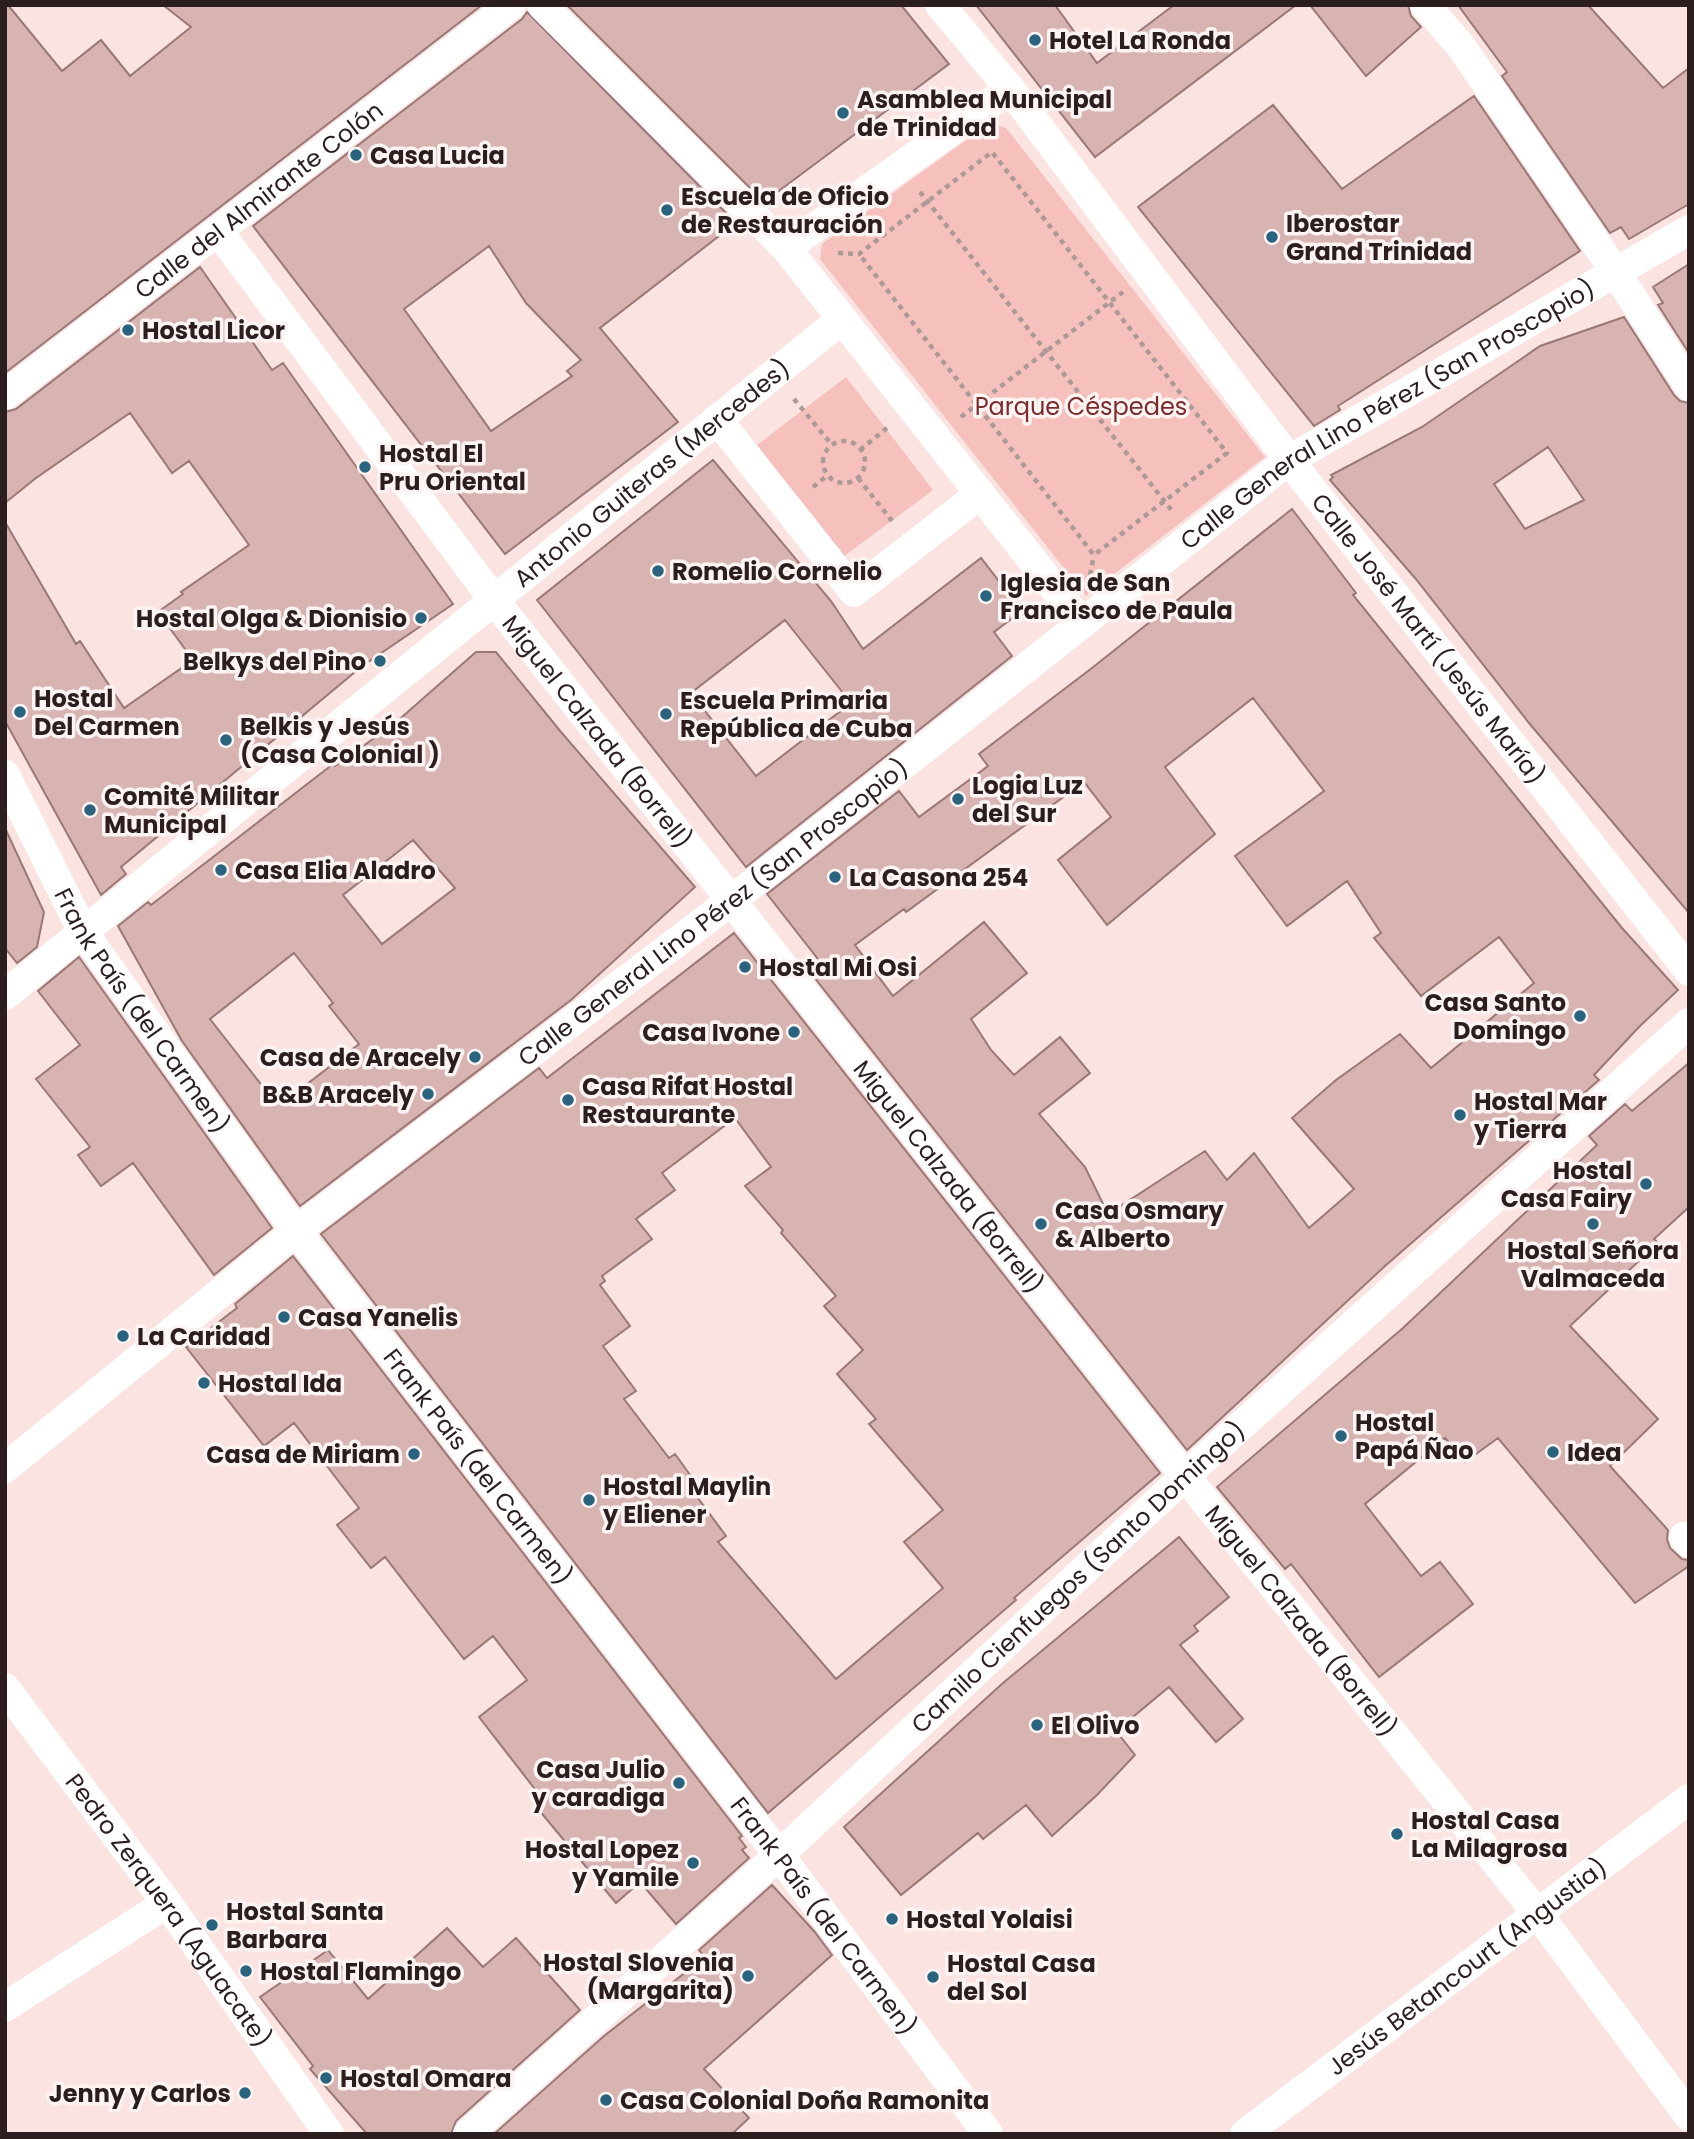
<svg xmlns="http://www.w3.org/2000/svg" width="1694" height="2139" viewBox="0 0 1694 2139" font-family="Poppins,sans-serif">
<rect width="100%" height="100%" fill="#fae3e1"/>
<path fill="#f6c0bd" d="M990,123l16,5 259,329 -179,139 -266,-337 2,-15z
M846,377l87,113 -90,67 -86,-112z"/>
<path fill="#d7b3b1" stroke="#9a7876" stroke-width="2" fill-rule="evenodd" d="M5,5h3l54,66 39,-31 29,36 61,-49 -28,-22h319l-477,368z
M567,5h334l48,59 -185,138z
M976,5h79l42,58 77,-58h122l-201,152z
M1310,5h98l3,11 10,11 -55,49z
M1458,5h130l75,83 26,-20v136l-60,35 -8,-12 -11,6 -108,-157 5,-4z
M527,12l209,211 -136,105 78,94 -173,132 -252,-328 269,-207zM489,246l37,57 55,57 -14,11 5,5 -81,55 -87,-122z
M1474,96l106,155 -242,155 2,4 -26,16 -176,-219 135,-102 69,84z
M1689,264v89l-31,-48 5,-2 -10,-16z
M200,267l72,103 11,-7 170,241 -92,63 -240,200 5,7 -25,21 -96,-174v-199l71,122 4,-3 44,67 69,-48 -35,-48 25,-18 -2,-2 68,-47 -60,-84 -17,12 -42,-60 -94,65 -31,25v-91l11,-3z
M1624,317l50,78 6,6 9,2v510l-160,-190 -114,-145 -85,-98 3,-3 -2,-2 91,-48 118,-81zM1548,447l36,53 -59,29 -31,-45z
M713,460l118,141 32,48 118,-91 41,53 -28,21 18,24 -266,211 -209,-267zM785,620l66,83 -95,73 -65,-83z
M1292,509l64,84 -3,2 269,333 56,62 -39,37 -45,48 5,5 -214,186 -198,184 -377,-478 11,-9 -54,-69 132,-103 20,26 69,-51 -9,-12 113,-86zM1253,698l71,93 -89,65 52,70 60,-45 34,52 -7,5 47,58 78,-59 35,46 -103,85 -31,-34 -64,46 -44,38 62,71 -45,39 -55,-75 -27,27 -22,-29 -97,63 -23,-47 -46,-53 51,-41 -30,-36 -46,38 -23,-25 -20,-31 56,-46 -43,-51 -91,74 -38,-51 49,-36 2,3 178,-130 27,35 -53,43 49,65 108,-91 -50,-67z
M476,652h20l65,80 134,155 -124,113 -271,206 -118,-165 -64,-115 30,-24 3,3 182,-141 2,2 59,-42zM413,840l42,48 -73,56 -39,-49zM294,953l39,50 -4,3 30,38 -65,50 -7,-10 -16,13 -61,-78z
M5,828l39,84 -7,35 -20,16 -12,-15z
M734,933l426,540 -146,125 2,2 -248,213 -447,-579 218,-166 8,10zM735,1118l36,49 -26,19 38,44 -2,3 55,63 -12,10 39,44 -26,24 39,45 -7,5 74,86 -39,32 39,46 -107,91 -118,-137 8,-6 -34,-46 6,-4 -23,-32 -6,4 -45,-59 12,-8 -33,-45 27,-20 -30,-41 5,-4 -3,-5 50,-37 -16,-20 39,-29 -13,-17z
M79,957l193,271 -58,47 -81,-112 -32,23 -23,-31 12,-8 -54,-68 44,-34 -42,-54z
M1689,1063v144l-35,32 4,4 -88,83 88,93 -48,47 58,64 -1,9 3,9 12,11 7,1v6l-54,37 -137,-165 -33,24 -20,-24 -80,66 56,72 19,-14 33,42 -94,73 -88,-113 -6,5 -68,-82 186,-159 194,-183 -8,-9 36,-32 7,7z
M293,1256l449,580 -3,2 7,9 -4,3 7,8 -73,66 -36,-42 -24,21 -83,-100 8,-6 -62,-80 48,-37 -34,-44 -29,23 -79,-102 -14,11 -34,-43 22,-17 -65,-85 -30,23 -78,-99 51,-39 -2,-4z
M1179,1537l50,60 -35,29 4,5 -18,14 63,74 -27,23 -47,-55 -53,44 19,24 -38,40 -45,41 -26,-31 -43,34 -5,-6 -77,62 -57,-68 159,-144z
M772,1885l42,46 18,24 -128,114 45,49 -17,16h-238l110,-98 101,-79 -6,-7z
M447,1928l36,39 33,-29 64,72 -124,111 -5,13h-84l-57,-65 3,-3 -53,-69 68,-47 40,49z"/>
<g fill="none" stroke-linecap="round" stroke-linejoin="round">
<path stroke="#ad9998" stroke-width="4.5" stroke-dasharray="5 5" stroke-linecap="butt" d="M920,192l253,320
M838,253l21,1 133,-102 235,301 -133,102 -235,-301
M794,399l38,46
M961,417l162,-125
M823 462a21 21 0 1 1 42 0a21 21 0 1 1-42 0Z
M860,450l27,-22
M858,478l34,43
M813,487l15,-12
M1090,575l4,-20"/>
<g stroke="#fff" stroke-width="30">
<path d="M542,5l244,243 295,374"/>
<path id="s1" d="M940,5l70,84 279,371 400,511"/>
<path d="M1425,5l35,40 155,226 74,115"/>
<path id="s2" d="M218,231l276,369 691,876 352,437 152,203"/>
<path d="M786,248l224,-159"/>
<path id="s3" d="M5,395l506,-390"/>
<path d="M717,419l137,173 126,-98"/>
<path id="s4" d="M5,775l78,157 213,299 483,624 209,279"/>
<path id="s5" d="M5,995l837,-676"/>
<path id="s6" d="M5,1468l291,-237 436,-331 557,-440 400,-230"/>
<path d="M1684,1537l5,6"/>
<path id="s7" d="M5,1688l162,215 162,231"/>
<path d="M5,2007l162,-104"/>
<path id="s8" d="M468,2134l311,-279 406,-379 504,-453"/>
<path id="s9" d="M1245,2134l444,-335"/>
</g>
</g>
<g fill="#2b627d" stroke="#fcf4f3" stroke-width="2.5">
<circle cx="1035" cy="40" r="7"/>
<circle cx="843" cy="113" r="7"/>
<circle cx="356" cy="155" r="7"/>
<circle cx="667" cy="210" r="7"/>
<circle cx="1272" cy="237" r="7"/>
<circle cx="128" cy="330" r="7"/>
<circle cx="365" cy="467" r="7"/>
<circle cx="658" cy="571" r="7"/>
<circle cx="986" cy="596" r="7"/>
<circle cx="421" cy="618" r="7"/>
<circle cx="380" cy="661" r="7"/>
<circle cx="20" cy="712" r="7"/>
<circle cx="666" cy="714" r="7"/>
<circle cx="226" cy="740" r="7"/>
<circle cx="958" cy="799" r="7"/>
<circle cx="90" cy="810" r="7"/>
<circle cx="221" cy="870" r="7"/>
<circle cx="835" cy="877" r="7"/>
<circle cx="745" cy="967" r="7"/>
<circle cx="1580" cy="1016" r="7"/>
<circle cx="794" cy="1032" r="7"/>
<circle cx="475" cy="1057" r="7"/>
<circle cx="428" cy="1094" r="7"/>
<circle cx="568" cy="1100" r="7"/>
<circle cx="1460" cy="1115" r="7"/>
<circle cx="1646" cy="1184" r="7"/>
<circle cx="1041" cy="1224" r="7"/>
<circle cx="1593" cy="1224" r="7"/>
<circle cx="284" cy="1317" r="7"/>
<circle cx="123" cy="1336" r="7"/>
<circle cx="204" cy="1383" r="7"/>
<circle cx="1341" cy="1436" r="7"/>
<circle cx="1553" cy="1452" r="7"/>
<circle cx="414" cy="1454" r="7"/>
<circle cx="589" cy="1500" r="7"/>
<circle cx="1037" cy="1725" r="7"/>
<circle cx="679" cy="1783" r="7"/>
<circle cx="1397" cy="1834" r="7"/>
<circle cx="693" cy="1863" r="7"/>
<circle cx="892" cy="1919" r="7"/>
<circle cx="212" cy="1925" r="7"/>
<circle cx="246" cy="1971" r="7"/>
<circle cx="748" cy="1976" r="7"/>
<circle cx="933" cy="1977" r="7"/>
<circle cx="326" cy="2078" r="7"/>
<circle cx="245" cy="2093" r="7"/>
<circle cx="606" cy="2100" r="7"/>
</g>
<g text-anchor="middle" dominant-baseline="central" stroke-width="7" stroke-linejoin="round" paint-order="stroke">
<g font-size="24" font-weight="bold" fill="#2c1e1e" stroke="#fcf4f3" text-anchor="start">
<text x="1049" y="40">Hotel La Ronda</text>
<text x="857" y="99">Asamblea Municipal<tspan x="857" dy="28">de Trinidad</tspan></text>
<text x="370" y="155">Casa Lucia</text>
<text x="681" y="196">Escuela de Oficio<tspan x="681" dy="28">de Restauración</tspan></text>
<text x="1286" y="223">Iberostar<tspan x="1286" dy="28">Grand Trinidad</tspan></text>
<text x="142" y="330">Hostal Licor</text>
<text x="379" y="453">Hostal El<tspan x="379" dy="28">Pru Oriental</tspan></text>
<text x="672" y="571">Romelio Cornelio</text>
<text x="1000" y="582">Iglesia de San<tspan x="1000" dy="28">Francisco de Paula</tspan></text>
<text x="407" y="618" text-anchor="end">Hostal Olga &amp; Dionisio</text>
<text x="366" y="661" text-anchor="end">Belkys del Pino</text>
<text x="34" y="698">Hostal<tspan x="34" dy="28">Del Carmen</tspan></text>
<text x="680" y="700">Escuela Primaria<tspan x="680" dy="28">República de Cuba</tspan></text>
<text x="240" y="726">Belkis y Jesús<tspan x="240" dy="28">(Casa Colonial )</tspan></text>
<text x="972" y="785">Logia Luz<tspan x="972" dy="28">del Sur</tspan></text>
<text x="104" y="796">Comité Militar<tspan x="104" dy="28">Municipal</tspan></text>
<text x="235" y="870">Casa Elia Aladro</text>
<text x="849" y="877">La Casona 254</text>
<text x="759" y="967">Hostal Mi Osi</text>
<text x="1566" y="1002" text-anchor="end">Casa Santo<tspan x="1566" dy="28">Domingo</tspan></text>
<text x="780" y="1032" text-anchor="end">Casa Ivone</text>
<text x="461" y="1057" text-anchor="end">Casa de Aracely</text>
<text x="582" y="1086">Casa Rifat Hostal<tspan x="582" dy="28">Restaurante</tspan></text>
<text x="414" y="1094" text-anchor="end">B&amp;B Aracely</text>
<text x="1474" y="1101">Hostal Mar<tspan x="1474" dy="28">y Tierra</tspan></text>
<text x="1632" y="1170" text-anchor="end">Hostal<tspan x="1632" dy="28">Casa Fairy</tspan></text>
<text x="1055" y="1210">Casa Osmary<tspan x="1055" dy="28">&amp; Alberto</tspan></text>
<text x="1593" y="1250" text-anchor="middle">Hostal Señora<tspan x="1593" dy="28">Valmaceda</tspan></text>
<text x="298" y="1317">Casa Yanelis</text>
<text x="137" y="1336">La Caridad</text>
<text x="218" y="1383">Hostal Ida</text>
<text x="1355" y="1422">Hostal<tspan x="1355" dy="28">Papá Ñao</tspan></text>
<text x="1567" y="1452">Idea</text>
<text x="400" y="1454" text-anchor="end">Casa de Miriam</text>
<text x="603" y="1486">Hostal Maylin<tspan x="603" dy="28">y Eliener</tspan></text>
<text x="1051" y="1725">El Olivo</text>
<text x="665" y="1769" text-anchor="end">Casa Julio<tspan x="665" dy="28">y caradiga</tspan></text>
<text x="1411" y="1820">Hostal Casa<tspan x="1411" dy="28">La Milagrosa</tspan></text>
<text x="679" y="1849" text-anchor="end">Hostal Lopez<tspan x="679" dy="28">y Yamile</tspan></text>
<text x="226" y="1911">Hostal Santa<tspan x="226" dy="28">Barbara</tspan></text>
<text x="906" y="1919">Hostal Yolaisi</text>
<text x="734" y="1962" text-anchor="end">Hostal Slovenia<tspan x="734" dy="28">(Margarita)</tspan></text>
<text x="947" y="1963">Hostal Casa<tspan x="947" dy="28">del Sol</tspan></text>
<text x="260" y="1971">Hostal Flamingo</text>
<text x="340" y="2078">Hostal Omara</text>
<text x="231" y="2093" text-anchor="end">Jenny y Carlos</text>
<text x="620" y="2100">Casa Colonial Doña Ramonita</text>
</g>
<g font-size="24" fill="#2c1e1e" stroke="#fcf4f3">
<text stroke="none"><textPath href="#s3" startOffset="320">Calle del Almirante Colón</textPath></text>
<text stroke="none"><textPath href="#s6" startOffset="1740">Calle General Lino Pérez (San Proscopio)</textPath></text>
<text stroke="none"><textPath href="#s5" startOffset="831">Antonio Guiteras (Mercedes)</textPath></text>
<text stroke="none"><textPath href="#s1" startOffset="800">Calle José Martí (Jesús María)</textPath></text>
<text stroke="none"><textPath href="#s2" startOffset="628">Miguel Calzada (Borrell)</textPath></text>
<text stroke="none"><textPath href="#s6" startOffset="900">Calle General Lino Pérez (San Proscopio)</textPath></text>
<text stroke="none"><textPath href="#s4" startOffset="273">Frank País (del Carmen)</textPath></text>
<text stroke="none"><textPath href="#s2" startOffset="1195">Miguel Calzada (Borrell)</textPath></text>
<text stroke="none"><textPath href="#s4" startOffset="840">Frank País (del Carmen)</textPath></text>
<text stroke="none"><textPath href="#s8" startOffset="826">Camilo Cienfuegos (Santo Domingo)</textPath></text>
<text stroke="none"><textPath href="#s2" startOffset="1762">Miguel Calzada (Borrell)</textPath></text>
<text stroke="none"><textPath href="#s7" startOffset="276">Pedro Zerquera (Aguacate)</textPath></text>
<text stroke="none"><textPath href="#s4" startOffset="1407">Frank País (del Carmen)</textPath></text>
<text stroke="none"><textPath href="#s9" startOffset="278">Jesús Betancourt (Angustia)</textPath></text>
</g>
<g font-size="24" fill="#792c2d" stroke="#fcf4f3">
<text x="1081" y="406">Parque Céspedes</text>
</g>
</g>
<rect width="1694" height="2139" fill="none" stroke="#2c1e1e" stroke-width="14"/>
</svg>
